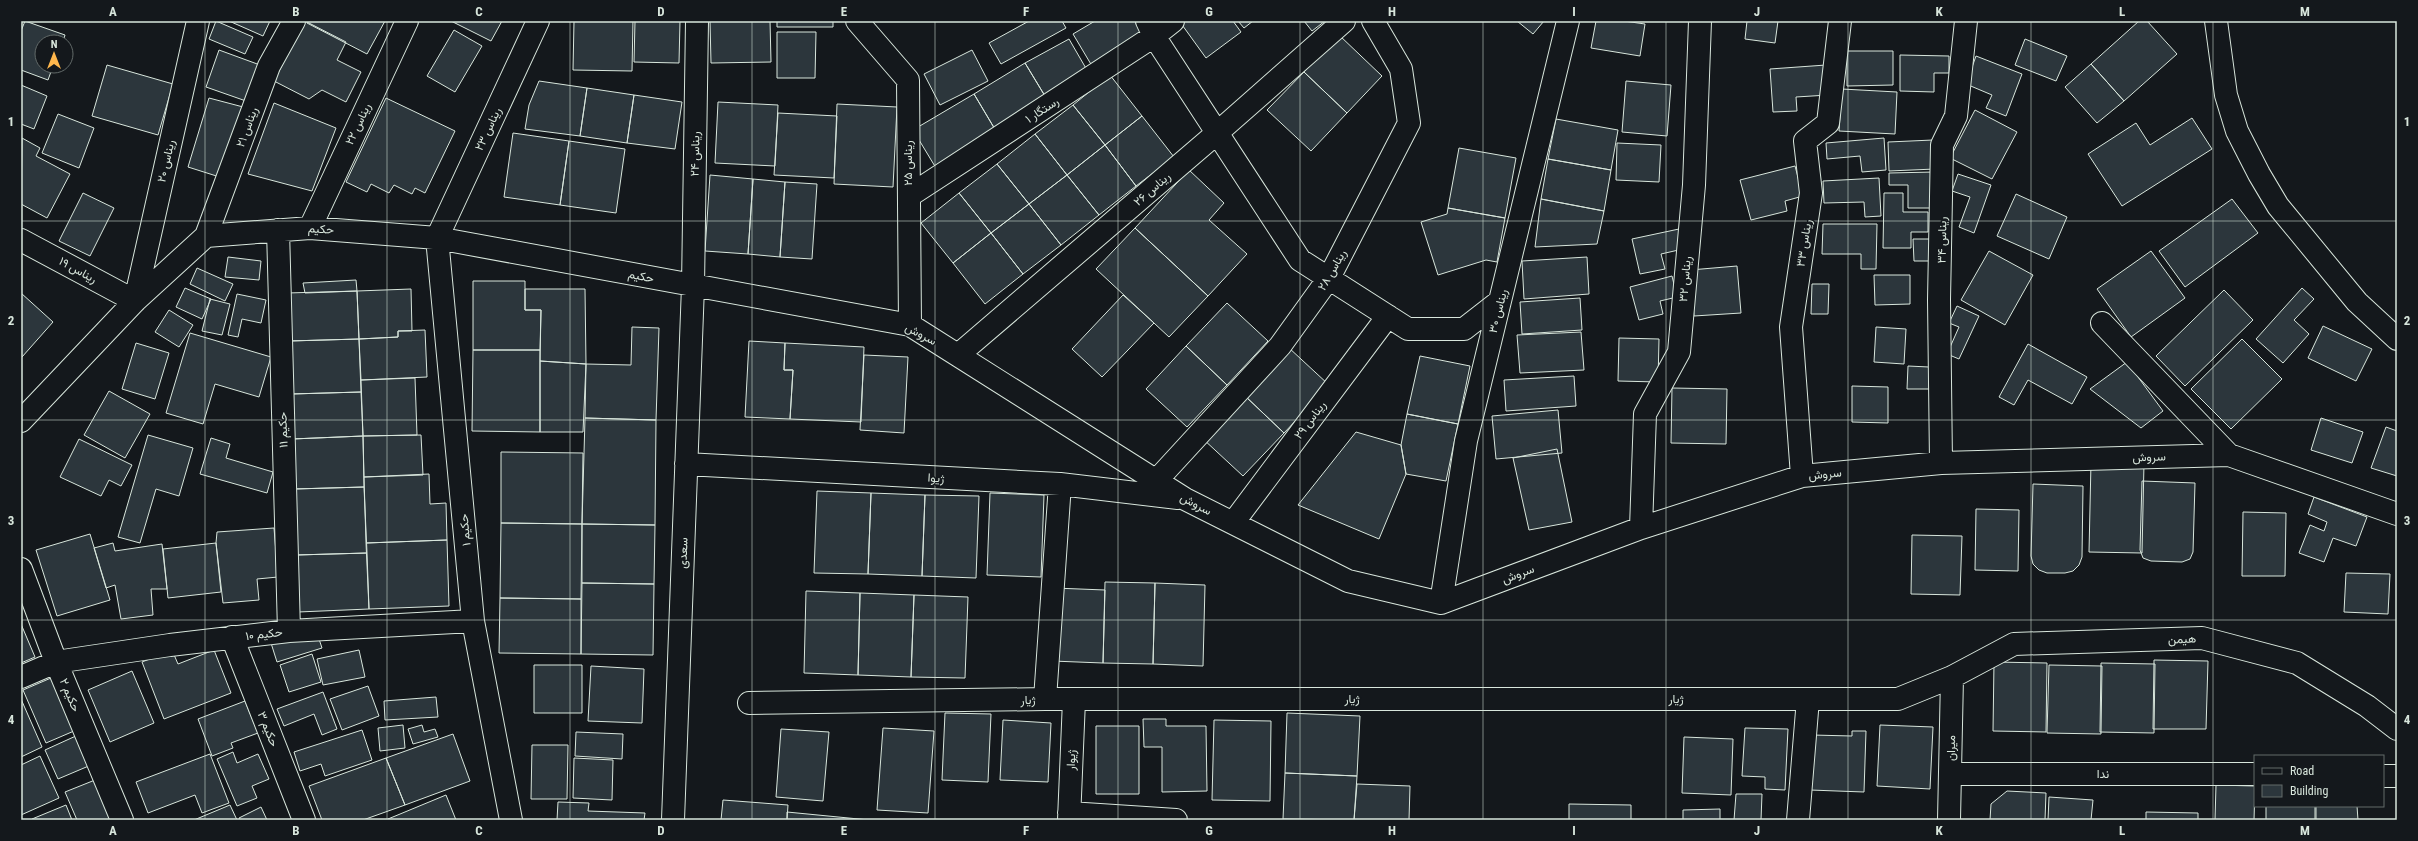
<svg xmlns="http://www.w3.org/2000/svg" width="2418" height="841" viewBox="0 0 2418 841" font-family="'Roboto Condensed',Vazirmatn,sans-serif">
<rect width="100%" height="100%" fill="#14181c"/>
<path fill="#2c363c" stroke="#d8e6dc" d="M25,21l40,14 -2,7h-21v24h11l-5,14 -27,-10v-39z
M216,21l37,16 -8,17 -36,-15z
M229,21h41l-7,15z
M305,21l41,21 -9,18 24,12 -15,30 -24,-12 -13,9 -35,-18z
M308,21h77l-18,33 -60,-31z
M451,21h51l-11,20z
M574,21h59l-1,50 -59,-1z
M635,21h45l-1,42 -45,-1z
M710,21h60l1,41 -60,1z
M777,21h56v6h-56z
M1029,21h33l4,7 -65,36 -12,-21z
M1095,21h40l8,15 -51,30 -19,-32z
M1181,21h52l8,11 -35,26 -26,-36z
M1238,21h15l-9,7z
M1304,21h21l-13,10z
M1517,21h27l-11,13z
M1596,21h28l21,3 -5,32 -49,-8z
M1747,21h31l-3,22 -30,-4z
M2139,21h8l30,33 -53,47 -33,-37z
M454,30l28,16 -27,46 -28,-16z
M777,32h39l-1,46h-38z
M1339,35l43,41 -35,37 -43,-41z
M1069,39l22,38 -43,24 -23,-38z
M2025,39l42,17 -11,25 -41,-16z
M219,50l41,15 -14,36 -40,-14z
M972,50l16,31 -48,24 -16,-31z
M1847,51h46v34l-46,1z
M1900,55l49,1v17h-15v19l-34,-1z
M1976,56l46,18 -16,42 -20,-8 6,-13 -26,-11z
M1025,63l23,38 -52,30 -22,-37z
M2091,64l33,37 -27,22 -32,-36z
M107,65l66,19 -15,51 -66,-19z
M1826,65l2,30 -32,2 1,14 -24,1 -3,-43z
M1304,72l43,41 -36,38 -44,-41z
M1110,75l32,41 -37,29 -32,-40z
M539,81l48,7 -7,48 -55,-7 4,-24z
M1626,81l45,4 -4,51 -45,-4z
M21,85l26,11 -13,33 -13,-5z
M587,88l47,7 -7,48 -47,-7z
M1842,89l55,3 -2,42 -56,-3z
M974,94l22,37 -60,37 -23,-38z
M634,95l48,7 -7,47 -48,-6z
M209,98l38,10 -21,71 -38,-12z
M386,98l69,33 -30,62 -10,-5 -3,6 -18,-9 -5,8 -18,-9 -4,8 -21,-10z
M718,102l60,3 -3,61 -60,-3z
M274,103l62,25 -24,63 -64,-17z
M837,104l60,3 -4,80 -59,-3z
M1073,105l32,40 -38,30 -32,-41z
M1975,110l42,22 -25,47 -42,-21z
M778,113l59,3 -3,62 -60,-3z
M58,114l36,14 -15,40 -37,-15z
M1142,116l32,41 -38,29 -31,-41z
M2192,118l20,31 -90,57 -34,-52 48,-31 14,22z
M1556,119l62,11 -7,40 -63,-11z
M513,133l56,8 -9,64 -56,-8z
M1035,134l32,41 -38,29 -32,-40z
M22,138l18,10 -4,8 34,18 -23,44 -26,-14z
M1884,138l2,32 -24,2 -2,-16 -33,3 -1,-16z
M1933,140l2,29 -46,2 -1,-29z
M569,141l56,8 -9,64 -56,-8z
M1617,143l44,2 -2,37 -43,-2z
M1105,145l31,41 -37,29 -32,-40z
M1459,148l57,10 -11,60 -57,-10z
M1548,159l63,11 -7,41 -63,-12z
M997,164l32,40 -38,29 -32,-40z
M1795,166l8,30 -18,5 2,10 -36,9 -11,-40z
M1189,170l35,33 -15,17 38,34 -39,42 -73,-68z
M1934,172v36h-26v-23h-19v-12z
M1958,174l33,11 -17,48 -15,-6 11,-30 -18,-6z
M710,175l43,4 -5,75 -43,-3z
M1067,175l32,40 -38,30 -32,-41z
M1879,178l2,38 -16,1 -1,-15 -40,1 -1,-22z
M753,179l32,3 -5,75 -32,-3z
M785,182l32,2 -5,75 -32,-2z
M83,193l31,15 -24,48 -31,-15z
M959,193l32,40 -38,30 -32,-40z
M1884,193h19v19h25v20h-17v16h-28z
M2016,194l51,23 -18,42 -52,-23z
M1541,199l63,12 -7,33 -62,3z
M2232,199l26,34 -73,54 -26,-36z
M1029,204l32,41 -38,29 -32,-41z
M1448,208l57,10 -8,44 -11,-2 -48,15 -17,-53 26,-8z
M1823,224h54l-1,45h-15v-15h-39z
M1135,228l73,68 -39,41 -73,-68z
M1679,229l4,20 -22,5 4,15 -25,5 -8,-35z
M991,233l32,41 -38,30 -32,-41z
M1913,239h23v22h-22z
M1989,251l44,24 -28,50 -44,-25z
M2151,251l34,47 -54,39 -34,-48z
M228,257l33,4 -2,19 -34,-3z
M1587,257l2,37 -65,5 -2,-38z
M1737,266l4,47 -47,3 -4,-46z
M197,268l36,16 -8,17 -35,-17z
M1874,275h36v29l-35,1z
M1672,276l5,21 -17,4 3,13 -24,6 -9,-33z
M356,280l1,11 -52,2 -2,-10z
M473,281h52v29h16l-1,40h-67z
M1812,284h17l-1,30h-17z
M185,288l26,11 -9,20 -26,-12z
M2302,288l12,11 -20,21 15,14 -26,29 -27,-24z
M411,289l1,42h-14v6l-39,2 -2,-48z
M525,289h60l1,75 -46,-3 1,-51h-16z
M2224,290l29,30 -68,66 -29,-30z
M357,291l2,48 -70,2 -2,-48z
M21,293l32,29 -31,35h-1z
M237,294l29,6 -5,23 -19,-4 -4,18 -10,-2z
M1123,295l31,28 -52,54 -30,-28z
M1580,298l2,32 -60,4 -2,-32z
M210,299l20,5 -8,31 -20,-4z
M1227,303l41,38 -41,44 -41,-39z
M1957,306l22,10 -20,43 -12,-5 12,-27 -10,-4z
M169,310l24,15 -14,22 -24,-15z
M2323,326l49,23 -16,32 -48,-23z
M632,327l27,1 -3,92 -71,-2 1,-54 45,1z
M1876,327l30,2 -2,35 -30,-2z
M425,330l2,47 -66,3 -2,-41 39,-2v-6z
M1581,332l3,38 -64,3 -3,-38z
M190,333l81,24 -12,40 -44,-13 -12,40 -37,-11z
M1619,338l40,1 -1,43 -40,-1z
M359,339l2,53 -70,2 -2,-53z
M2242,339l40,40 -51,50 -40,-40z
M749,341l36,2 -1,27h9l-3,49 -45,-2z
M136,343l33,10 -14,46 -33,-10z
M785,343l79,4 -3,75 -71,-3 3,-49h-9z
M2028,344l59,33 -15,27 -44,-24 -14,25 -15,-8z
M1186,346l41,39 -40,42 -41,-38z
M1288,347l41,38 -45,48 -41,-39z
M473,350h67v82l-68,-1z
M864,355l44,2 -4,76 -44,-3z
M1420,356l50,10 -12,58 -51,-10z
M540,361l46,3 -3,68h-43z
M2127,362l36,49 -22,17 -51,-39z
M1908,366l21,1v22h-22z
M1574,376l2,30 -70,5 -2,-31z
M415,378l2,57 -54,1 -2,-56z
M1852,386l36,1v36l-36,-1z
M1672,388l55,1 -1,55 -55,-1z
M109,391l41,23 -25,44 -41,-23z
M361,392l2,44 -71,3 -1,-45z
M1243,394l41,39 -41,43 -41,-38z
M1558,410l4,43 -66,6 -4,-43z
M1407,414l51,10 -12,57 -40,-7 -5,-29z
M585,418l71,2 -1,105 -73,-1z
M2321,418l42,14 -11,31 -41,-13z
M2386,427l11,4v45l-26,-8z
M1356,432l45,13 5,29 -27,65 -81,-34z
M148,435l45,13 -14,48 -23,-7 -16,54 -22,-6z
M421,435l2,40 -59,2 -1,-41z
M363,436l1,51 -70,2 -2,-50z
M211,438l19,6 -4,14 47,14 -6,21 -67,-19z
M79,439l53,26 -11,21 -12,-6 -8,16 -41,-19z
M1557,449l15,73 -43,8 -16,-72z
M501,452l82,1 -1,71 -81,-1z
M2091,462l53,1 -2,90 -53,-1z
M429,474l1,30 16,-1 1,37 -81,3 -2,-66z
M2142,481l53,2 -2,69 -3,7 -8,3 -31,-1 -8,-3 -3,-8z
M2033,484l50,2 -1,71 -3,8 -6,6 -8,2h-18l-8,-3 -6,-6 -2,-8z
M364,487l3,66 -71,2 -2,-66z
M817,491l54,2 -3,81 -54,-1z
M871,493l54,2 -3,81 -54,-2z
M990,493l54,2 -3,82 -54,-2z
M925,495l54,1 -3,82 -54,-2z
M2314,497l53,20 -11,29 -23,-8 -9,24 -25,-9 11,-28 14,6 3,-9 -19,-8z
M1976,509l43,1 -1,61 -43,-1z
M2243,512l43,1 -1,63h-43z
M501,523l81,1 -1,75 -81,-1z
M582,524l73,1 -1,59 -72,-1z
M274,528l4,49 -21,2 2,21 -36,3 -7,-60 1,-11z
M90,534l20,66 -53,16 -21,-66z
M1912,535l50,1 -2,59 -49,-1z
M447,540l2,66 -80,3 -3,-66z
M113,543l2,8 47,-7 5,45h-16l2,26 -32,4 -6,-34 -9,3 -12,-40z
M216,543l5,49 -53,6 -5,-49z
M367,553l2,56 -71,3 -2,-57z
M2346,573l44,1 -2,40 -44,-2z
M1105,582l50,1 -2,81 -50,-1z
M582,583l72,1 -1,71 -72,-1z
M1155,583l50,2 -2,81 -50,-2z
M1054,588l51,2 -2,73 -51,-2z
M806,591l54,2 -2,82 -54,-2z
M860,593l54,2 -3,82 -53,-2z
M914,595l54,2 -3,81 -54,-1z
M500,598l81,1v55l-82,-1z
M21,624l14,33 -14,6z
M316,630l6,18 -45,14 -6,-19z
M172,650l6,14 36,-14 17,43 -67,26 -22,-57z
M359,650l6,27 -42,8 -6,-26z
M312,654l9,28 -32,10 -9,-27z
M2154,660l54,1 -2,68h-53z
M1994,662l53,1 -1,69 -53,-1z
M2101,663l54,1 -1,69 -54,-1z
M534,665h48v48h-48z
M2049,665l53,1 -1,68 -54,-1z
M591,666l53,3 -2,54 -54,-2z
M132,671l22,52 -44,19 -22,-52z
M51,678l23,53 -28,12 -23,-53z
M368,686l11,30 -37,14 -12,-31z
M323,692l14,37 -15,6 -8,-21 -30,12 -7,-17z
M436,697l2,20 -53,3 -1,-19z
M21,699l21,48 -21,10z
M245,701l13,32 -27,10 2,5 -21,8 -14,-37z
M945,713l46,1 -3,68 -46,-2z
M1287,713l73,3 -3,60 -72,-3z
M1143,719h23v7h40l1,65 -45,1v-45h-18z
M1003,720l48,3 -3,59 -48,-2z
M1214,720l57,1 -1,80 -58,-1z
M403,725l2,23 -25,3 -2,-23z
M422,725l2,7 11,-3 3,8 -25,7 -5,-15z
M1880,725l53,2 -3,62 -53,-3z
M1096,726h43v68h-43z
M883,728l51,3 -6,82 -51,-3z
M1745,728l43,1 -3,61 -20,-1v-12l-23,-1z
M781,729l48,3 -6,69 -47,-4z
M362,730l10,30 -47,16 -4,-12 -21,7 -6,-19z
M1852,731h14l-2,61 -54,-2 2,-55 40,1z
M576,732l47,2 -1,25 -47,-3z
M453,734l17,47 -65,24 -19,-47z
M78,735l13,30 -33,14 -13,-29z
M1684,737l49,2 -2,56 -49,-2z
M532,745h36l-1,54h-36z
M233,752l4,11 21,-9 11,25 -17,7 5,12 -20,8 -20,-47z
M210,754l19,49 -27,10 -7,-18 -47,18 -12,-31z
M40,756l19,42 -38,17v-50z
M386,758l19,47 -42,15h-41l-13,-34z
M574,758l39,2 -1,40 -39,-2z
M1285,773l72,3 -3,44 -71,-1z
M95,780l16,40h-34l-12,-28z
M1357,784l53,2 -1,34h-55z
M2216,785l39,1 -1,34h-39z
M2007,791l39,2 -1,27h-55l1,-16z
M1736,794h26l-1,26h-27z
M446,795l10,25h-68v-1z
M2049,797l44,3 -2,20h-43z
M723,800l65,5 -1,15h-66z
M558,802l31,1 -1,8 57,2 -1,7h-87z
M1569,804l62,1v15h-62z
M66,805l6,15h-39l-1,-1z
M230,805l7,15h-43z
M2266,806h49v14h-49z
M2316,806h41l1,14h-42z
M261,807l6,13h-27l-1,-2z
M1720,809v11h-37v-10z
M787,812l82,8h-82z
M2146,812l52,1v7h-52z"/>
<g fill="none" stroke-linecap="round" stroke-linejoin="round">
<g stroke="#d8e6dc" stroke-width="24">
<path id="minor" d="M857,21l51,59 2,245
M1147,21l7,15 146,224 108,69h56l36,-28
M2216,21l10,74 11,36 22,43 19,32 79,96 40,37
M909,196l245,-160 19,-15
M310,228l97,-207
M278,230l11,401
M206,236l63,-170 25,-45
M21,240l114,61 63,-280
M2102,323l127,132
M958,355l259,-222 127,-112
M21,421l114,-120 71,-65 104,-8 127,10 473,87 275,174 163,82 93,22 200,-75 161,-52 139,-13 288,-8 168,59
M1941,463l-2,-163 3,-155 14,-29 10,-95
M686,464l374,20 118,14
M1802,476l-11,-149 20,-134 -6,-52 23,-18 12,-102
M1156,481l124,-135 49,-68 80,-155 -8,-54 -28,-48
M1233,523l155,-207
M1641,528l4,-114 34,-62 15,-167 6,-164
M21,569l35,93 66,158
M1441,603l25,-162 102,-420
M232,637l72,183
M21,677l35,-15 114,-17 119,-14 184,-10
M1045,699l15,-215
M749,703l296,-4h853l54,-22 62,-33 188,-6 95,25 70,43 30,23
M1950,774h305
M2383,776h14
M1069,813l107,7
M511,820l-38,-199 -36,-383 101,-217
M673,820l20,-534 4,-265
M1069,820l5,-120
M1798,820l10,-121
M1949,820l3,-143"/>
</g>
<use href="#minor" stroke="#14181c" stroke-width="22"/>
</g>
<path fill="none" stroke="#d8e6dc" stroke-width="1" stroke-opacity="0.55" d="M205,21v799M387,21v799M570,21v799M752,21v799M935,21v799M1118,21v799M1300,21v799M1483,21v799M1666,21v799M1848,21v799M2031,21v799M2213,21v799M21,221h2376M21,420h2376M21,620h2376"/>
<g text-anchor="middle" dominant-baseline="central" stroke-width="3" stroke-linejoin="round" paint-order="stroke">
<g font-size="12" fill="#d8e6dc" stroke="#14181c">
<text transform="translate(1042 110) rotate(-33)">رستگار ۱</text>
<text transform="translate(358 124) rotate(-65)">ریناس ۲۲</text>
<text transform="translate(247 127) rotate(-70)">ریناس ۲۱</text>
<text transform="translate(488 129) rotate(-65)">ریناس ۲۳</text>
<text transform="translate(695 154) rotate(-89)">ریناس ۲۴</text>
<text transform="translate(166 161) rotate(-77)">ریناس ۲۰</text>
<text transform="translate(908 163) rotate(-90)">ریناس ۲۵</text>
<text transform="translate(1152 189) rotate(-41)">ریناس ۲۶</text>
<text transform="translate(321 229) rotate(3)">حکیم</text>
<text transform="translate(1942 240) rotate(-89)">ریناس ۳۴</text>
<text transform="translate(1804 243) rotate(-81)">ریناس ۳۳</text>
<text transform="translate(78 270) rotate(29)">ریناس ۱۹</text>
<text transform="translate(1332 270) rotate(-60)">ریناس ۲۸</text>
<text transform="translate(641 276) rotate(11)">حکیم</text>
<text transform="translate(1685 279) rotate(-85)">ریناس ۳۲</text>
<text transform="translate(1498 311) rotate(-76)">ریناس ۳۰</text>
<text transform="translate(921 334) rotate(28)">سروش</text>
<text transform="translate(1310 420) rotate(-53)">ریناس ۲۹</text>
<text transform="translate(283 430) rotate(-92)">حکیم ۱۱</text>
<text transform="translate(2149 457) rotate(-2)">سروش</text>
<text transform="translate(1825 474) rotate(-5)">سروش</text>
<text transform="translate(936 478) rotate(3)">ژیوا</text>
<text transform="translate(1196 504) rotate(28)">سروش</text>
<text transform="translate(465 530) rotate(-95)">حکیم ۱</text>
<text transform="translate(683 553) rotate(-88)">سعدی</text>
<text transform="translate(1518 574) rotate(-21)">سروش</text>
<text transform="translate(264 634) rotate(-7)">حکیم ۱۰</text>
<text transform="translate(2182 639) rotate(-2)">هیمن</text>
<text transform="translate(70 695) rotate(67)">حکیم ۲</text>
<text x="1352" y="699">ژیار</text>
<text x="1676" y="699">ژیار</text>
<text transform="translate(1028 700) rotate(-1)">ژیار</text>
<text transform="translate(268 729) rotate(68)">حکیم ۳</text>
<text transform="translate(1951 748) rotate(-89)">میران</text>
<text transform="translate(1071 760) rotate(-88)">ژیوار</text>
<text x="2103" y="774">ندا</text>
</g>
</g>
<rect width="2418" height="841" fill="none" stroke="#14181c" stroke-width="44"/>
<rect x="2254" y="755" width="130" height="52" fill="#14181c" stroke="#626a69"/>
<rect x="2262" y="768" width="20" height="6" fill="#14181c" stroke="#626a69"/>
<text x="2290" y="775" font-size="12" fill="#d8e6dc">Road</text>
<rect x="2262" y="785" width="20" height="12" fill="#2c363c" stroke="#626a69"/>
<text x="2290" y="795" font-size="12" fill="#d8e6dc">Building</text>
<g transform="translate(54 54)"><circle r="19" fill="#14181c" stroke="#626a69"/>
<path d="M0-3L7 15L0 10L-7 15Z" fill="#ffb74d"/>
<text y="-6" font-size="11" font-weight="bold" text-anchor="middle" fill="#d8e6dc">N</text>
</g>
<rect x="22" y="22" width="2374" height="797" fill="none" stroke="#d8e6dc" stroke-width="1.5"/>
<g font-size="13" text-anchor="middle" font-weight="bold" fill="#d8e6dc">
<text x="113" y="16">A</text>
<text x="296" y="16">B</text>
<text x="479" y="16">C</text>
<text x="661" y="16">D</text>
<text x="844" y="16">E</text>
<text x="1026" y="16">F</text>
<text x="1209" y="16">G</text>
<text x="1392" y="16">H</text>
<text x="1574" y="16">I</text>
<text x="1757" y="16">J</text>
<text x="1939" y="16">K</text>
<text x="2122" y="16">L</text>
<text x="2305" y="16">M</text>
<text x="11" y="126">1</text>
<text x="2407" y="126">1</text>
<text x="11" y="325">2</text>
<text x="2407" y="325">2</text>
<text x="11" y="525">3</text>
<text x="2407" y="525">3</text>
<text x="11" y="724">4</text>
<text x="2407" y="724">4</text>
<text x="113" y="835">A</text>
<text x="296" y="835">B</text>
<text x="479" y="835">C</text>
<text x="661" y="835">D</text>
<text x="844" y="835">E</text>
<text x="1026" y="835">F</text>
<text x="1209" y="835">G</text>
<text x="1392" y="835">H</text>
<text x="1574" y="835">I</text>
<text x="1757" y="835">J</text>
<text x="1939" y="835">K</text>
<text x="2122" y="835">L</text>
<text x="2305" y="835">M</text>
</g>
</svg>
